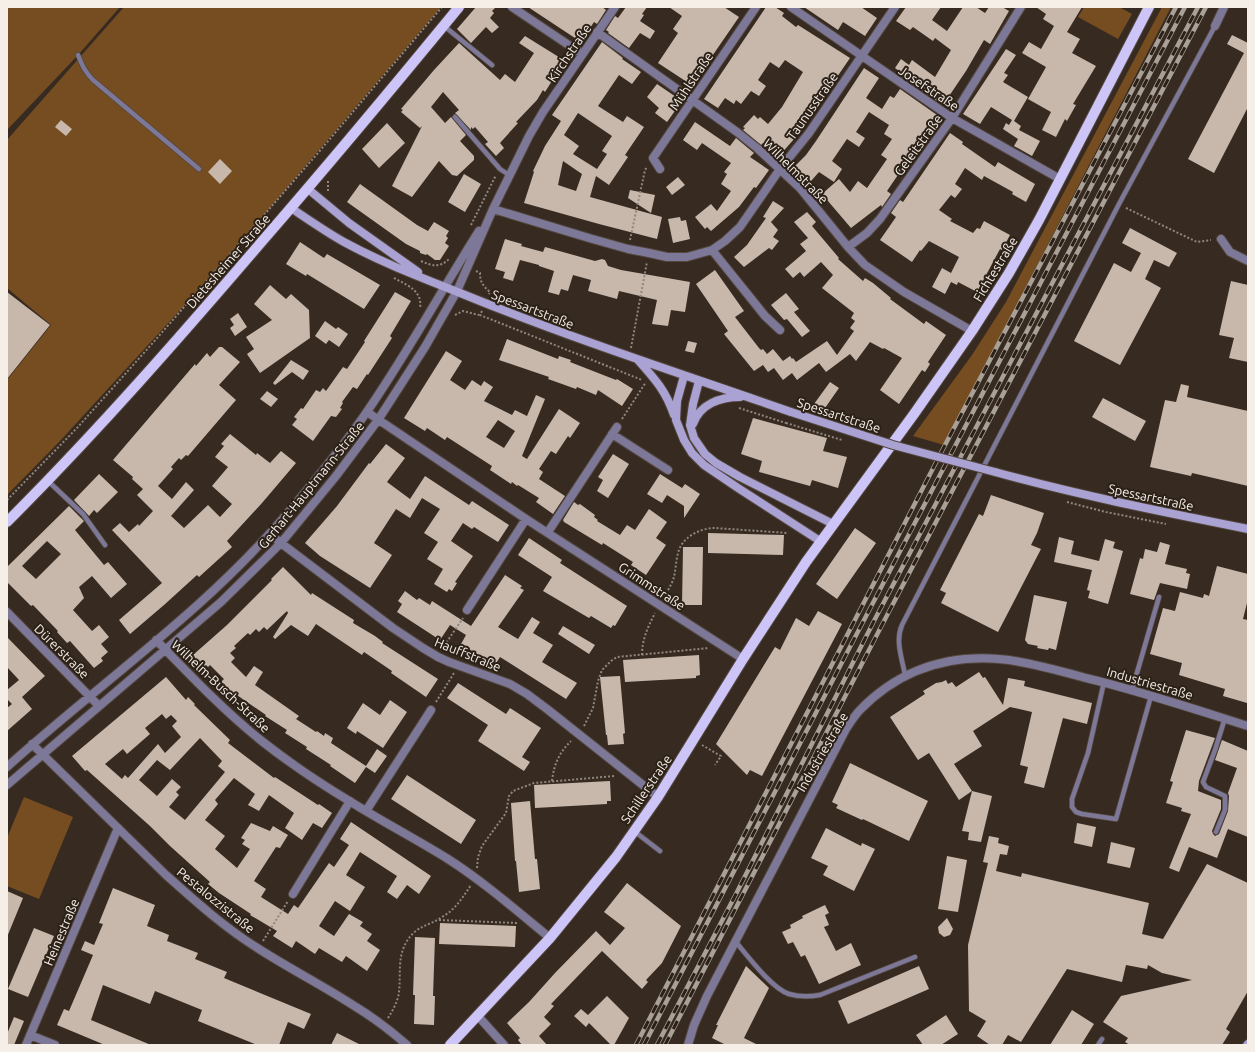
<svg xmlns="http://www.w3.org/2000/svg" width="1255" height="1052" viewBox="0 0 1255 1052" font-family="Ubuntu,sans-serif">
<rect width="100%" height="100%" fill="#372b21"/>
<path fill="#764d21" d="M7,7H120L78,55L7,130Z
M124,7H441L214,273L60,441L7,495V380L51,325L7,288V140Z
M1084,7H1119L1132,14L1118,39L1078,17Z
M1162,7H1171L944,445L913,436L972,355L1006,302Z
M24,797L73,817L39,899L7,886V838Z"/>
<path fill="#c7b8ab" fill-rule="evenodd" d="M476,7H496L492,11L494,13L490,18L499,27L492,33L486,27L471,43L457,29Z
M528,7H602L606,10L597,24L594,22L581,42Z
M626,7H647L642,14L644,15L640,21L655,31L650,39L640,33L629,48L608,33L609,32L606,30L615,16L618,18Z
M669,7H724L739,17L695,81L693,80L690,84L658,63L678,33L673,29L682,16Z
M766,7H775L784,13L782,16L796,27L798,25L850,58L809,118L795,138L779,156L763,143L761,145L743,130L745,128L743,127L754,115L758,119L760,117L768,124L782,107L803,72L785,60L779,68L770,62L758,80L766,86L759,96L751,91L741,104L736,100L734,104L725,98L718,108L704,99Z
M804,7H861L877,18L865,36L843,22L838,30Z
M906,7H941L932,20L947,31L963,7H976L985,13L989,7H1002L1009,11L990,44L984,40L966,71L943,105L906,80L907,77L895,68L901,59L909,65L912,60L935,77L951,50L935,38L933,41L913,27L910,30L896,21Z
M1036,7H1082L1067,32L1080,39L1072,53L1096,66L1073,104L1076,105L1067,121L1065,119L1056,137L1042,130L1051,112L1028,99L1046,67L1022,53L1029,42L1041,49L1054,26L1043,19L1046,14Z
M1232,35L1248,43V107L1214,173L1188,159L1244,53L1227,44Z
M525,36L562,59L560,63L562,65L545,92L543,90L537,100L516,122L518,123L500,143L504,148L496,156L485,144L488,142L475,127L473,129L471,127V130L455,113L459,110L443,92L431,107L445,123L451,117L466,135L460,141L474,156V160L457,176L452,175L439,161L412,197L392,186L422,126L420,128L401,112L403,110L401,109L434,70L459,43L500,80L505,74L515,82L534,53L519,43Z
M602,42L623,58L622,59L641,72L632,84L619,75L598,106L623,122L627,116L644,127L625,155L628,157L609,185L596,176L590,197L662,217L657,239L599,224L524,203L534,172L533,171L545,146L561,121L552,115ZM578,113L612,136L602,151L607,154L597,169L573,154L579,146L564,135ZM563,161L582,174L576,191L558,185Z
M1006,49L1016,55L1004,73L1008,75L1003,82L1028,97L1014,121L1021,126L1019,130L1040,141L1032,156L1014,146L1018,139L1003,129L1006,123L1009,125L1012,120L991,107L980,124L963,114Z
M864,68L879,78L866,98L882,109L890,96L894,98L900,89L937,115L935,118L936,119L887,191L891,194L882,207L881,205L851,228L822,194L839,179L850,192L858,181L867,188L887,159L881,155L892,139L884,134L889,125L869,112L856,132L865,138L859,147L847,139L832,161L842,169L834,182L819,172L811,181H807L793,168L806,155L816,141Z
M657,84L682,101L667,122L655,113L659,108L647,97Z
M61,120L72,129L66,136L55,127Z
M695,122L730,146L736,138L754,153L750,157L769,170L756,188L754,187L739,207L711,231L707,227L705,229L695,217L711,204L717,211L731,191L721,184L727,174L724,172L731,163L702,143L697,150L683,140Z
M387,123L405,143L379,168L362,149Z
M950,133L963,142L962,144L995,167L998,162L1035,184L1026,202L1012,194L1013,192L984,176L982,180L965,168L955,184L962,189L955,198L951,195L939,210L952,219L950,221L973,233L977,228L980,229L984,221L1010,235L1002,250L1000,249L977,292L958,282L957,285L951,282L945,294L932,287L942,268L951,273L959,257L929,241L921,251L920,250L912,262L880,240L896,217L891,213L900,200L903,202Z
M220,159L232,171L220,184L208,172Z
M464,174L481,184L465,212L448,202Z
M678,177L685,185L672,195L666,187Z
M360,184L417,225L428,231L434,222L449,231L446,236L448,238L445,243L449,246L440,260H435L427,254L426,255L420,253V251L406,244L347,202Z
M630,190L655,195L651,213L628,198Z
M773,201L784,208L771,222L770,221L778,230L773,237L779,241L772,250L769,248L744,267L734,257L747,245L766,218L763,217Z
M807,212L816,222L812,226L839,258L838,259L863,281L865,278L873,283L891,298L890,299L924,324L926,321L946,335L928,362L930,364L925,372L922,370L899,404L880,390L902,358L884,348L883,349L870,342L856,361L850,354L826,372L819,363L797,380L792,373L783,380L774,368L768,372L763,365L754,371L724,334L728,331L696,284L715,270L744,311L735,317L759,348L761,350L763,349L767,354L773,349L783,361L790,356L792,359L793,358L796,362L827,341L837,355L854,331L850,328L855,321L851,318L854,313L822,288L833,275L821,262L804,277L800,272L793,278L785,269L806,251L800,244L808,238L794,222Z
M680,217L681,221L686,220L690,239L673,243L668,219Z
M1130,228L1177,253L1169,267L1154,260L1145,279L1161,288L1120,365L1074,341L1114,263L1131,272L1141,253L1122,243Z
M505,239L522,244L521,246L543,252L545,247L595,261L602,259L605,260L608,266L621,270L690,282L685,312L671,310L668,326L652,324L657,300L619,291L617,299L588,291L591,280L573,275L568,291L561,289L559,295L548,292L554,271L539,266V265L520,260L513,281L503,278L505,272L495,269Z
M300,242L324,258L327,254L380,285L364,309L307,274L306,276L286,264Z
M1231,281L1248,285V362L1229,358L1234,338L1219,335Z
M270,285L286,299L291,294L309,310L310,338L260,373L247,354L254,349L246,337L272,320L254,304Z
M7,292L50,325L7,379Z
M395,292L411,301L390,336L392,338L368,375L367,374L357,389L353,387L342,402L343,403L340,408L342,409L336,417L331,416L313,441L292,425L297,419L294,417L301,408L303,409L316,390L320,392L323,388L326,391L343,367L347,369L365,342L364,341Z
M786,293L799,309L794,312L810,331L802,337L787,319L784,320L771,305Z
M238,313L247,327L235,336L230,328L234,325L230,319Z
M325,321L336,329L338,327L348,334L339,347L329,340L326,344L315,336Z
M507,339L558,359L559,356L571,360L570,362L616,380L617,379L633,389L622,406L598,390L596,395L577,387L576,389L548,379L549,377L499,360Z
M688,341L697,343L694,353L685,351Z
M219,347H222L240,362L219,385L236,400L188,456L186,455L181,460L179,458L171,467L173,469L158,486L172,499L186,482L194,490L171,516L184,528L208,505L220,517L232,504L212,486L228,467L215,457L224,446L221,444L230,434L256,455L257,453L270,463L281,451L296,463L262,503L227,541L232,547L199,577L197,575L164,605L130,634L119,620L162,583L112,530L120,523L129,532L138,524L139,526L153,511L137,495L143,489L132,479L133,477L113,460L195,364L196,366L207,353L210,357Z
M446,351L462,361L450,380L465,390L472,380L481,386L484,381L493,387L484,401L512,415L515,410L527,416L536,395L545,399L522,456L527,459L559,409L580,423L570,438L568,436L556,454L551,451L539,469L543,472L539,479L565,496L553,514L536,502L539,498L518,485L517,486L512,482L511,484L490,470L492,466L447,437L445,440L427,428L425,431L404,418ZM498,420L515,431L504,448L486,437Z
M291,360L309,371L303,380L292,372L275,385L273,383Z
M830,382L839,388L825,408L814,404Z
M1181,384L1189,386L1187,397L1248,411V486L1192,473L1191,476L1150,467L1165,400L1176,402Z
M267,391L278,399L271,407L260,399Z
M1103,398L1146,421L1135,441L1092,417Z
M753,418L827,438L823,451L847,457L838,488L812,480L810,486L759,472L762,461L741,454Z
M386,444L405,458L387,482L410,499L425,476L469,505L472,501L509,525L498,542L474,527L472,529L463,523L451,541L473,556L455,582L457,583L452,591L449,589L447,592L434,584L443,569L427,559L438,542L424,533L440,509L422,498L410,518L396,509L374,543L392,555L370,588L320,556L305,543L337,506L369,463L370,464Z
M613,454L629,464L608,498L597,491L603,480L598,477Z
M99,474L118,492L97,513L94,510L89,516L74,500Z
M660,474L682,488L685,484L700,494L684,518V506L667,495L662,503L647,494Z
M991,495L1044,513L1037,533L1031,545L1041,549L998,632L941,603L946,593L940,590L979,514L983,516Z
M574,502L578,505L580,504L595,515L594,517L598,520L597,521L620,535L627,525L635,530L649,509L667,522L656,538L666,545L646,575L631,565L633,562L603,543L602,545L564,522L563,520Z
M69,506L84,521L75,530L104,565L108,562L127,584L111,598L92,576L79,587L84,598L73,610L92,631L99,625L109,637L101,644L108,652L101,658L103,661L94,668L70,641L67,643L57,632L58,631L33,605L31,606L7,582V567ZM47,541L61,554L36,579L22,566Z
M855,528L876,543L837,599L816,584Z
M708,533L784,535L783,555L708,553Z
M1059,537L1074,541L1071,554L1099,561L1105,539L1115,542L1113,548L1123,551L1108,604L1088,598L1090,591L1087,590L1092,570L1054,562Z
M529,538L562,560L560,563L627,606L615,626L613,625L611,628L591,616L589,618L543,591L552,577L518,555Z
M1160,542L1170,545L1165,564L1187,569L1186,573L1190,574L1187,589L1160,583L1154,600L1130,594L1140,558L1143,559L1145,549L1157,552Z
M683,547H703L702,605H682Z
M1217,566L1248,574V599L1243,619L1248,620V698L1247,703L1223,696L1225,689L1179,675L1182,663L1150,654L1163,608L1175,611L1180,592L1203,598L1204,594L1209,596Z
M283,567L311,595L312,593L354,620L353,623L375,636L383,642L382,643L438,679L426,697L391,673L392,671L364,652L362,655L316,624L308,636L291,625L275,639L273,637L288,613L287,611L267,630L264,627L259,632L256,629L250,635L248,633L234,646L236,648L230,653L235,658L231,662L246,677L254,666L263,672L255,685L299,716L296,719L316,732L317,731L324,736L325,733L333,738L331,743L366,766L377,749L387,756L375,773L366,767L355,783L330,766L331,765L306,749L307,747L285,733L287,730L265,716L266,715L234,693L232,695L219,684L224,679L210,665L208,667L206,665L203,668L193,655L227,625L272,580L271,579Z
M505,575L522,586L520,588L524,590L498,627L518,639L532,617L540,622L533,633L553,645L542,662L577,683L566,699L500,657L495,665L461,644L466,635L450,625L440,640L397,612L402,604L398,601L405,591L417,600L419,598L430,605L432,601L471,626Z
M1034,595L1067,602L1056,650L1049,648L1048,650L1037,648L1038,646L1028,644L1025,640Z
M818,611L842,624L762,776L750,770L747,775L716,744L775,647L780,650L796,618L809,626Z
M563,626L595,645L589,654L558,634Z
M7,637L45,676L22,697L32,709L7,731V708L12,704L7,699V690L19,680L7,667Z
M699,655L700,675L696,676V678L625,682L623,660Z
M979,672L983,678L985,677L1003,705L1008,678L1025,681L1024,686L1092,703L1087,724L1063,718L1044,788L1024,783L1028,767L1020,765L1032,712L1010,707L973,731L982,746L954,764L972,791L959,800L929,753L918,760L890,717L925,694L923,691L936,683L942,682L946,680L948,684L952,682L956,687Z
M620,676L625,733L623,734L624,744L608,745L607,735H606L600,677Z
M166,677L186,700L188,697L195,704L194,705L230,740L228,743L274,778L275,777L318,805L319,804L332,813L322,828L313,823L302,840L285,828L294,813L269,795L259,811L248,805L255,794L234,778L215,800L218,804L205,820L225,836L215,849L237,868L250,849L242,844L245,840L241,838L251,823L270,831L273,826L288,835L280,848L276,847L254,881L266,889L261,897L288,914L294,905L298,908L329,863L334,867L349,845L340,839L351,822L431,876L419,894L407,885L397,899L387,892L397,876L360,852L346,875L365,887L350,911L335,901L319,926L334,936L349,914L363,922L360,926L372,934L367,941L380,950L367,971L346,956L342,962L319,948L315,954L296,941L292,948L273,936L277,931L250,915L251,914L219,893L208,884L210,882L170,846L150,826L87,770L85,771L72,756ZM162,714L166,719L171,715L177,721L172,726L181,737L165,753L158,744L128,778L125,775L122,779L105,764L123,749L127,754L150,734L145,728ZM200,738L222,761L218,766L225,772L185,820L169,807L179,795L176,792L181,787L172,779L157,796L139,780L157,760L170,770Z
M458,683L506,714L510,708L541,728L522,757L530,762L524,771L478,741L488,725L447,698Z
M390,700L407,712L383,748L357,731L356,734L347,728L363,703L380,715Z
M1186,730L1215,738L1199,781L1198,791L1221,800V809L1212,831L1213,834L1215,836L1219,834L1228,811L1229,796L1228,793L1237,768L1215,760L1222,740L1248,751V837L1228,829L1217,858L1189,847L1179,872L1169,868L1191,814L1181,811L1182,808L1166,803L1173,782L1170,781Z
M850,763L928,801L909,841L863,819L862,820L836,808L838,805L832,802Z
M407,775L476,820L461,844L391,799Z
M610,781L611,801H607V804L535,808L534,785Z
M972,791L992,796L981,842L968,840L969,832L962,831Z
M530,801L535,859H537L540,889L519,892L516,861H515L511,803Z
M1077,823L1096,827L1092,847L1074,843Z
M826,828L861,846L862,843L875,849L854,891L823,875L828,866L811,858Z
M989,836L999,838L998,843L1009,846L1007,855L1000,854L996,871L1021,877L1022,873L1149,903L1142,934L1163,939L1207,864L1248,883V991L1226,1029L1230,1032L1222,1045H1130L1125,1042L1128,1038L1103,1022L1121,996L1192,980L1162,973L1148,965L1147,969L1126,965L1122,982L1067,969L1021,1042L1008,1035L1002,1045H990L977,1036L986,1021L969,1011L968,945L988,863L983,862Z
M1111,842L1135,848L1130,868L1107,863Z
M947,856L967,860L958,912L938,909Z
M627,883L681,926L662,963L646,980L648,982L642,989L602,951L551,1004L554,1006L544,1017L551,1024L539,1036L547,1045H522L518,1040L520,1038L507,1023L529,1002L555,973L596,931L610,945L625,928L604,912Z
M113,888L155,905L147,926L169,935L167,941L198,953L195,959L227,972L224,978L311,1014L304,1029L288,1022L279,1045H257L198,1021L202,1010L155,991L150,1004L103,985L91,1020L151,1045H105L57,1025L64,1009L69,1011L93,955L81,950L85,941L94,945L103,924L99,923Z
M7,891L23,898L7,937Z
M825,905L829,913L825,915L829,925L824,927L836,951L851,943L861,965L819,984L805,955L801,957L793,942L788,944L782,932L791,928L790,925L803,918L802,916Z
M947,918L953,929L950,935L944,937L939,933L938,927Z
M440,923L516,926L515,947L439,944Z
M34,928L54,936L28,997L8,989Z
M415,937L435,938L433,996H435L434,1025L414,1024L415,995H413Z
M746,966L769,988L744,1038L758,1045H726L712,1038L718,1025H716Z
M919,966L929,989L848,1024L838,1001Z
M607,996L629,1018L614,1045H611L589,1023L586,1027L574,1016L581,1009L588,1015Z
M1072,1010L1094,1024L1081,1045H1050Z
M946,1015L958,1034L941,1045H923L916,1035Z
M14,1017L24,1021L14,1045H7V1034Z
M337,1033L361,1045H331Z"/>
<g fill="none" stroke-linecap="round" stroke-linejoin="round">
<g stroke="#52463d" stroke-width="6">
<path id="lane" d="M444,26L492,65
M78,55C82,65 85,72 93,80L199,169
M455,117L500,169L509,175
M48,481L83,514L105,545
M905,675C902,658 895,641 902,625L1119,204L1215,26
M1104,682L1088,753L1072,799V807L1076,812L1082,814L1116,819L1151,696
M1132,690L1159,597
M634,831L660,851
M1216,832L1225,810V796L1206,787L1203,782L1215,750L1225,718
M735,941C747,955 772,989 789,994C799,997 809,997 820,995L915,957
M1098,1045L1102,1039"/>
</g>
<g stroke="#52463d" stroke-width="10">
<path id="street" d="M512,7L582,54
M791,7L952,118L1060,179
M1215,26L1224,7
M597,32L737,132L757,148L800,188L848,247L865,265L904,292L972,331
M660,169L653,158L756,7
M493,209L589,238L628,249L649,253L667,257H687L712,250L725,241L740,227L780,169L809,133L895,7
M1221,239L1230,252L1248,261
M848,247L867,233L880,219L952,118L1021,7
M712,250L765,316L780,330
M367,412L526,519L743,659
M612,434L668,470
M548,532L617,427
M269,534L393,628L423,648L438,657L449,662L510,684L527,694L547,709L658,797
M467,610L526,519
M7,612L99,706
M156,640C190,675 225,712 263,742C291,764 321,784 351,802C383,822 416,839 448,859C484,882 517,911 550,938
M32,744L166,875C195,901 225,928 259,949C290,969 324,986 356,1007C374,1018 391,1031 407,1045
M7,767C100,683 205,611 286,515C314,482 342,448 366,413C407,354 441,291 479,231
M7,785L221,602L281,543L336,476L378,420L425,347L457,291L493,209L529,136L543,112L615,7
M366,811L431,710
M293,894L350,801
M478,1016L504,1045
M30,1035L55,1045
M26,1045L118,828
M688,1045L694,1025L707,996L846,729C850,723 855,715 860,710C901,668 951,653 1009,660C1035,664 1060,671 1086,678C1140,691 1194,709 1248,726"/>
</g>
<g stroke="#52463d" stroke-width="10">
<path id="secondary" d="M308,189L349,223L418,272
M291,208C309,220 326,232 344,242C386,265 431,281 475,299C579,341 685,375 791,412
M638,360C655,379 666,391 674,415
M684,376L677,401L676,420L684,440L692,453L704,465L738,488L820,541
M699,381L693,404L690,425L694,438L705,454L716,463L740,477L833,524
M693,424C700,404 720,397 740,397
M995,472C1078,495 1163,512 1248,529
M1247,1045L1248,1044"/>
</g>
<g stroke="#52463d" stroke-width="12">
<path id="primary" d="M7,522C97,432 181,336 264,239C330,163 395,85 459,7
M450,1045L550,938L616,857L658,797L743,659L806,562L914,414L972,331L1009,273L1039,220L1149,7"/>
</g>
<path stroke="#90867d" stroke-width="2" stroke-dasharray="2 2" stroke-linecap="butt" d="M328,181V193
M1126,208L1197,242L1211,240
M471,225L496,175
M630,240L645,170L647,167
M421,261C432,266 440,268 449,259
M476,271L480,273C480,282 483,286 490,292L489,294
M394,278C407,285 423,291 420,308
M482,311L480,315L642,380
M455,315L463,311L479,315
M631,348L647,262
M739,408L786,423
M622,419L646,382
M7,500L77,428L151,345L318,153L442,7
M1067,502L1106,512L1166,524
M664,597C668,590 672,584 674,577C676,568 676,558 679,550C684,536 701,528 715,528L788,533
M442,649L463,618
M642,655C642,639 648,627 655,613
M436,702L454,673
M584,726L593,708L598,681L602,670L611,661L617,657L709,648
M702,745L721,756L715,765
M552,781C554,764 559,753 571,741
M477,868L478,857L482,846L506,813L509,796L513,791L534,783L615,776
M439,920L517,923
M263,941L288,901
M388,1018C393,1010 398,1001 399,992C401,974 397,957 407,941C417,925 429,926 442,917C455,910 463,897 471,885"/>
<use href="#lane" stroke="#7d7897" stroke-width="4.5"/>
<use href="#street" stroke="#7d7897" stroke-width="8"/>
<use href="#secondary" stroke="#aaa2d3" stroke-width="8"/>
<use href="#primary" stroke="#cdc5f8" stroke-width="10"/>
<g stroke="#a9a098" stroke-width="4.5">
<path id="rail" d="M636,1045L944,447L1176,7
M644,1045L852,643L1185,7
M657,1045L736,894L875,619L1198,7
M665,1045L883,623L1206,7"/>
</g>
<use href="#rail" stroke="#2c2117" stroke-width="3" stroke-dasharray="9" stroke-linecap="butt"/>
<g stroke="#52463d" stroke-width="10" stroke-linecap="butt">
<path id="secondary-bridge" d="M791,412L893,445L995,472"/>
</g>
<path stroke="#90867d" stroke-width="2" stroke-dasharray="2 2" stroke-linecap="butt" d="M786,423L842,440"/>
<use href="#secondary-bridge" stroke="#aaa2d3" stroke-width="8"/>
</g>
<g text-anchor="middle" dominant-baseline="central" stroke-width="4" stroke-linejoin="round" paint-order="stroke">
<g font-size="13" fill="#f6efe8" stroke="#2c2117">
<text transform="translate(569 53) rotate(-56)">Kirchstraße</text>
<text transform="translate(691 81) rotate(-56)">Mühlstraße</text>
<text transform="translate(929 88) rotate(34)">Josefstraße</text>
<text transform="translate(812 106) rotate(-55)">Taunusstraße</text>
<text transform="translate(918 145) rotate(-54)">Geleitstraße</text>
<text transform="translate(796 171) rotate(45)">Wilhelmstraße</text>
<text transform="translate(228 261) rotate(-49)">Dietesheimer Straße</text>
<text transform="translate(995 269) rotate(-59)">Fichtestraße</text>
<text transform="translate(533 309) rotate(21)">Spessartstraße</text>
<text transform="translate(839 415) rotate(18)">Spessartstraße</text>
<text transform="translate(311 485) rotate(-51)">Gerhart-Hauptmann-Straße</text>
<text transform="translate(1151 497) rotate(12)">Spessartstraße</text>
<text transform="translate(652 586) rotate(33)">Grimmstraße</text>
<text transform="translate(62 651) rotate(45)">Dürerstraße</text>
<text transform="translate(468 654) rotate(22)">Hauffstraße</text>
<text transform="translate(1150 683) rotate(16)">Industriestraße</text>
<text transform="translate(221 686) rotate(43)">Wilhelm-Busch-Straße</text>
<text transform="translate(822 752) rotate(-60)">Industriestraße</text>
<text transform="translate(646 789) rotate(-56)">Schillerstraße</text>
<text transform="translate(216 900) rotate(39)">Pestalozzistraße</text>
<text transform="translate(61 932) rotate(-67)">Heinestraße</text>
</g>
</g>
<rect width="1255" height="1052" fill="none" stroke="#f6efe8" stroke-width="16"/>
</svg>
